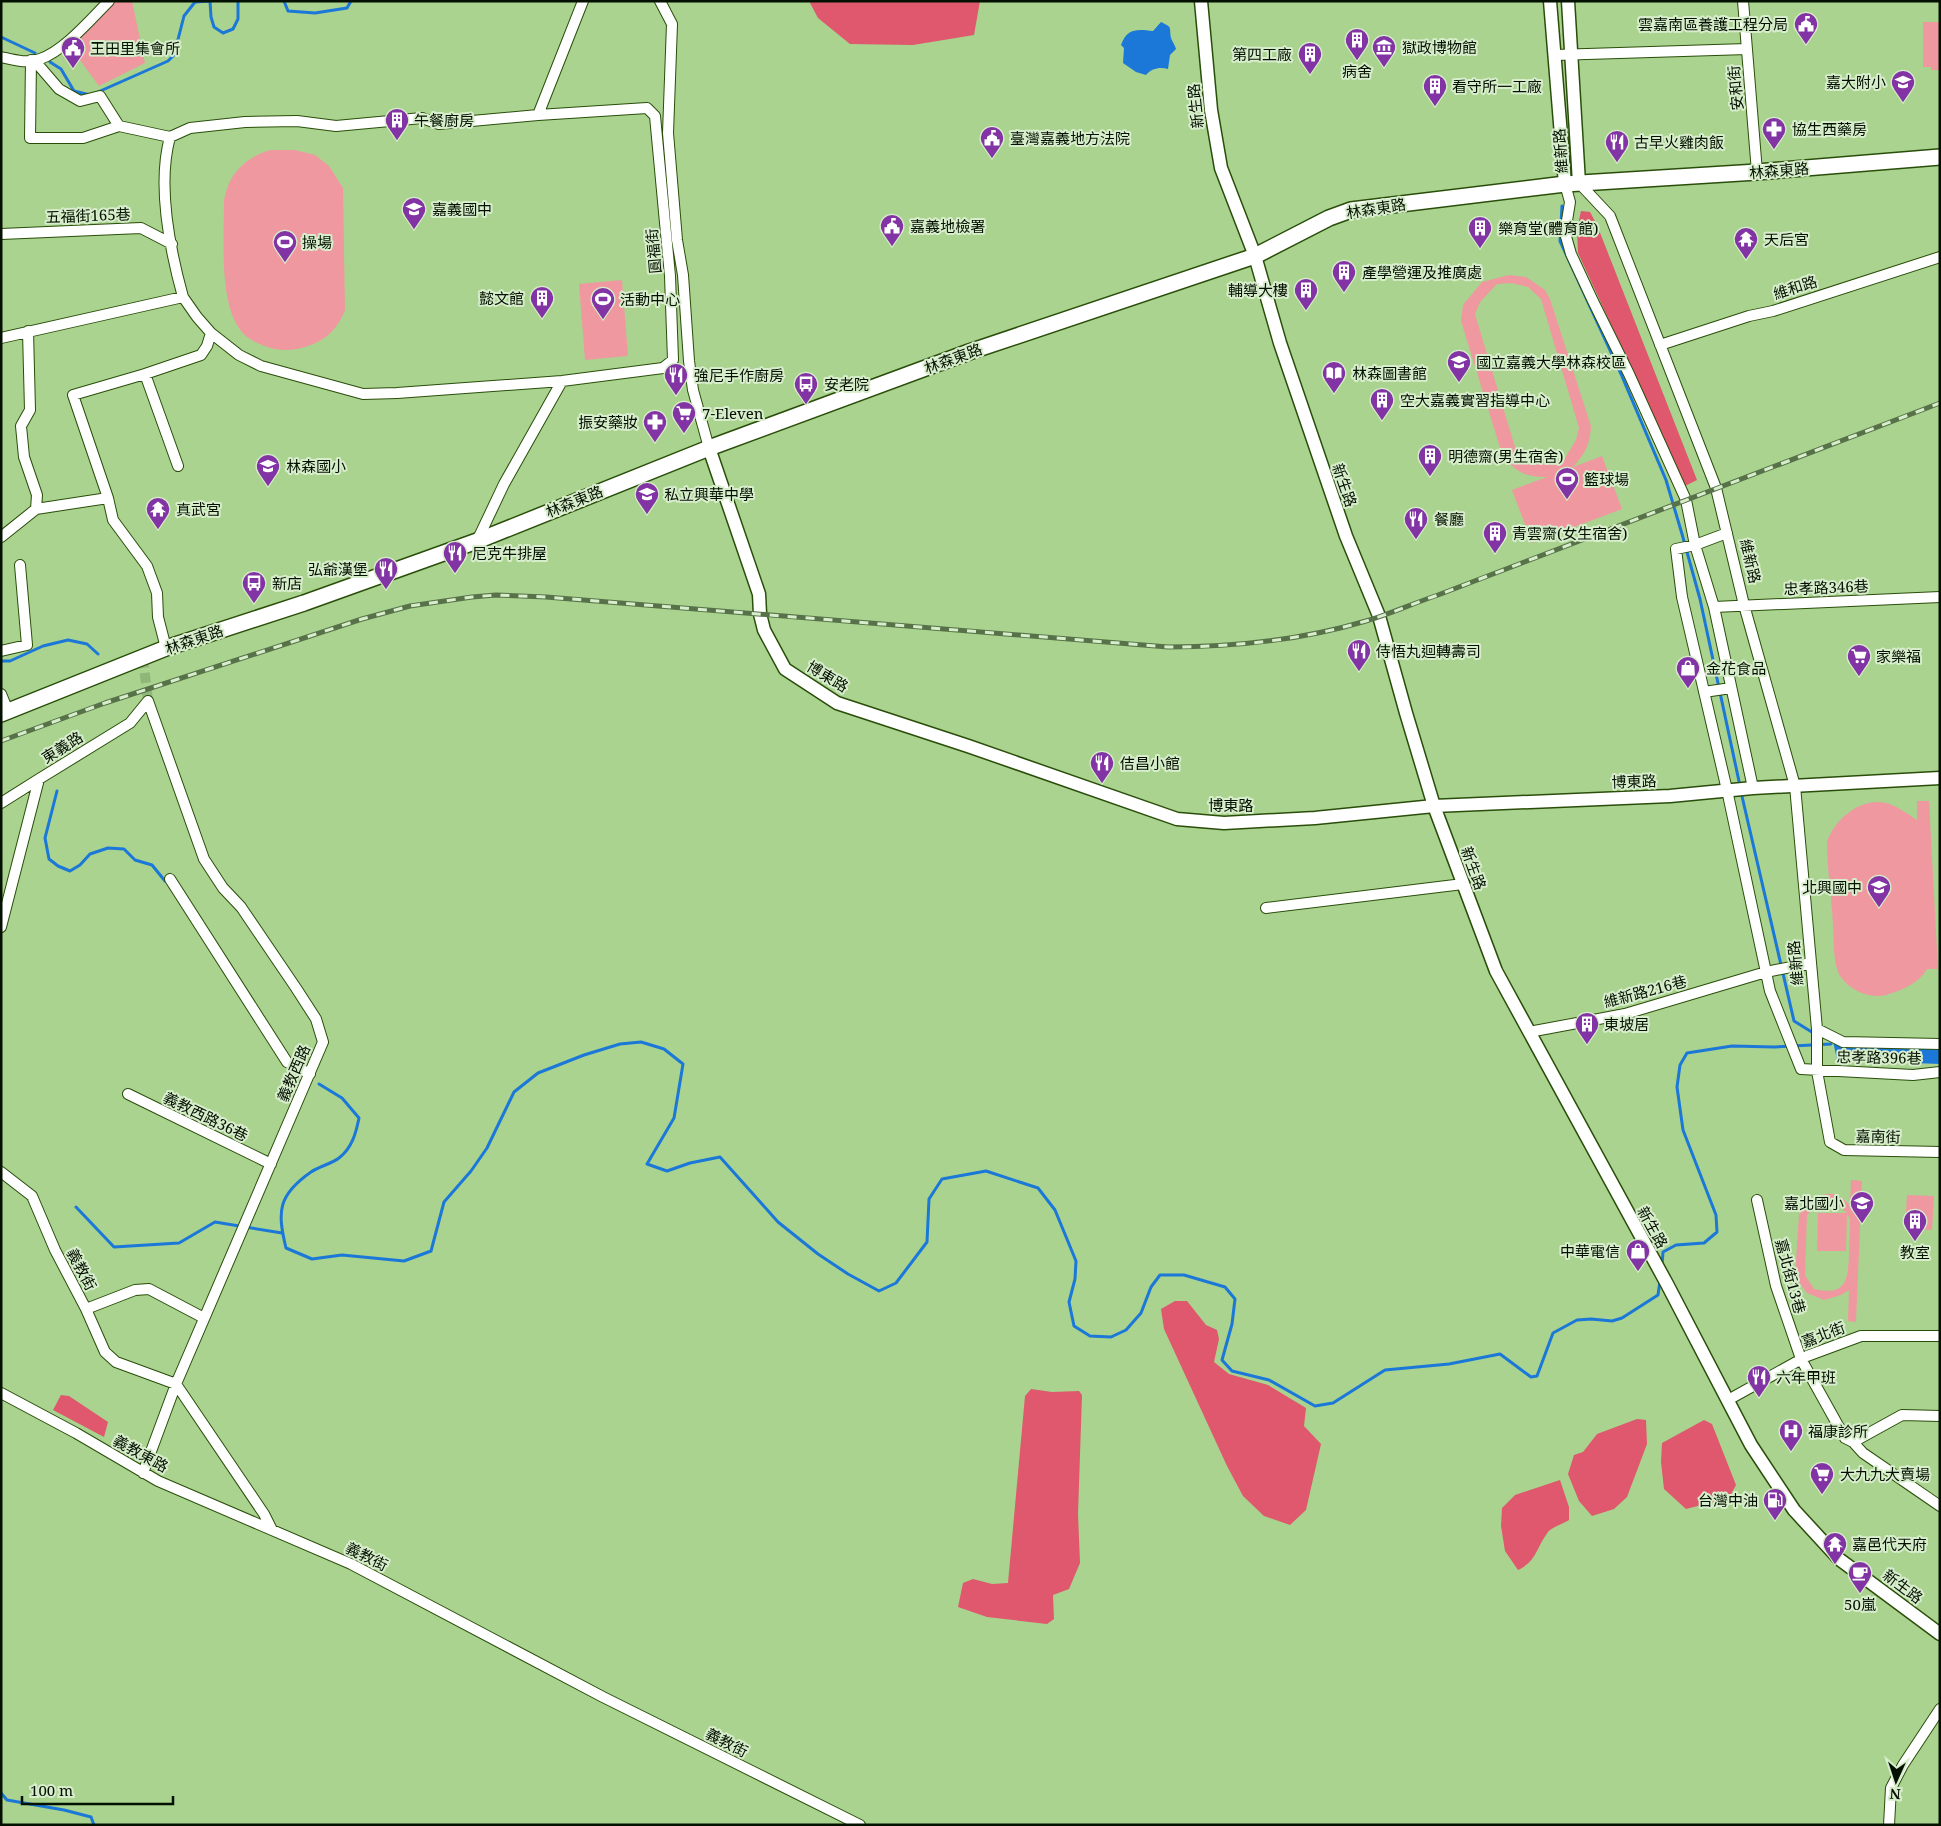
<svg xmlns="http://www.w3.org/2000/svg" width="1941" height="1826" viewBox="0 0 1941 1826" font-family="'Noto Serif','Noto Sans TC',serif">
<rect width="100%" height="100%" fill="#a9d38f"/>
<path fill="#f098a0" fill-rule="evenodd" d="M109,1H132L145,63L99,86L74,52L68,42Z
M1923,22H1940V70H1931V67H1923Z
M270,150H295L315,155L329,166L343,188L345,310C336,333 321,344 297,349C283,351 273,350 260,344C252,341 244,336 239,328C219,299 224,236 224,200C229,173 245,158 270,150Z
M1509,275L1526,277L1545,290L1550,299L1591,426C1590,445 1585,454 1573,467L1602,456L1622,509L1532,543L1512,490L1547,477C1526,478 1514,471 1502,454L1461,321L1463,305L1482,282ZM1511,283L1528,287L1541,299L1579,428L1576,440L1562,463L1554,464L1534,462L1515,447L1475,314L1480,302L1497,284Z
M622,280L628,356L585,360L579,284Z
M1917,801H1929L1938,969H1927C1918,984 1902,990 1886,995C1868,999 1846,989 1838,972C1833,958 1834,941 1833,926C1832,898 1827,871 1827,842C1834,820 1860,797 1886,803C1897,806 1908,814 1917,820Z
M1851,1180L1862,1181L1856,1322L1848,1321L1849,1290L1841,1295L1824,1300L1807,1293L1795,1277L1799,1215L1809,1199C1829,1193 1834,1189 1850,1205ZM1827,1203L1841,1208L1847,1213H1818L1817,1251H1846L1847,1214L1850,1219C1850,1231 1849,1243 1849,1255C1848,1282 1845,1296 1814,1289L1805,1275L1807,1215L1819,1204Z
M1907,1195L1934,1196L1932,1230L1905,1228Z"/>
<path fill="#df586d" d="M809,1H980L974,35L913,45L850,44L818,18Z
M1581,211L1590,212L1597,225L1697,480L1681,488L1642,392L1578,253L1577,229Z
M1175,1301H1187L1206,1325L1217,1330L1219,1339L1214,1362L1229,1374L1268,1385L1306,1408L1304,1426L1321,1444L1306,1510L1290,1525L1264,1516L1243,1496L1227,1466L1164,1329L1161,1309Z
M1031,1389L1052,1392L1079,1391L1082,1395L1078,1514L1080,1563L1069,1589L1053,1595L1054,1619L1047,1624L987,1617L958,1607L963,1583L973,1579L992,1584L1008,1583L1025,1396Z
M61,1395L69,1396L108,1422L104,1437L53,1410Z
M1637,1419L1646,1420L1647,1444L1627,1497L1614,1509L1592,1516L1579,1501L1568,1474L1574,1455L1583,1452L1597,1434Z
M1704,1420L1712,1424L1736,1485L1729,1498L1686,1509L1664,1489L1661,1462L1662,1443Z
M1560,1480L1569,1507V1520C1563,1524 1552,1527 1548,1532C1536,1548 1537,1561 1518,1570L1505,1551L1501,1526L1502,1508L1515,1495Z"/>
<path fill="#1b78d8" d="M1161,22C1173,28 1169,26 1171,38C1172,41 1175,45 1176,49L1170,55L1168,69C1160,67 1152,68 1146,75L1136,72L1123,63L1124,48L1121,45C1127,28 1137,29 1153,31Z
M1833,1041L1940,1048V1064L1837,1060Z"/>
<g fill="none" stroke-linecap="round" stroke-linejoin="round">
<path stroke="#1b78d8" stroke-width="3" d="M284,1L288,11L315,13L347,8L351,1
M1,37L35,53
M50,62L61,69L74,91L90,95
M98,92L168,61L174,55L184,16L195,2L210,1L211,17L214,27L223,33L233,29L238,19V1
M1562,206L1560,241L1621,374L1666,480L1682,534L1700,599L1740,786
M1,661H10L43,646L68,640L87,644L98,654
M57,791L45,838L49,859L58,866L70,871L80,865L90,854L108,848L124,849L135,860L152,865L165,881
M1741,792L1794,1021L1815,1034
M319,1084L342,1098L359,1118C356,1133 352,1148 339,1158C331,1164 320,1166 311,1172C278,1195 277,1211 286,1248L312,1259L342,1255L404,1261L431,1251L444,1202L471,1171L487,1148L514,1092L538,1073L584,1055L620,1044L641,1042L664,1049L683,1064L674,1118L647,1164L667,1171L690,1163L720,1157L778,1222L818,1254L848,1274L879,1291L896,1283L927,1242L929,1199L942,1179L986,1171L1038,1188L1055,1210L1076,1261L1075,1279L1069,1302L1074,1326L1090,1336L1111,1337L1126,1330L1141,1313L1151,1287L1160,1275H1184L1225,1287L1235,1299L1232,1324L1222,1360L1232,1371L1269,1380L1315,1406L1333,1403L1385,1370L1449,1364L1500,1354L1531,1377L1537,1376L1553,1333L1577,1320L1591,1319L1612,1321L1622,1318L1658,1295L1660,1281
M76,1207L114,1247L179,1243L215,1222L282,1233
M1662,1265L1663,1252L1676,1245L1704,1243L1717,1232L1716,1215L1683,1130L1677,1087L1680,1065L1687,1053L1732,1046L1774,1047L1831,1044
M1,1793L7,1800L64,1810L91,1817L94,1825"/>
<path stroke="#90b67a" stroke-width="10" stroke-dasharray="10 5" stroke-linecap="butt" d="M143,658L148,701"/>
<g stroke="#2a4e0a" stroke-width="12">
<path id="minor" d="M660,1L672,24L668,133L677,240L683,275L689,361L693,390L709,448
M1743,1L1757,172
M1555,55L1747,49
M1,57C14,60 27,64 40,59C65,50 90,20 109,1
M31,60L30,138H83L119,126
M34,60L59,89L80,101L100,96L119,126L170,137
M1579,183L1610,216L1716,488L1744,605L1795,786L1817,1029V1071L1830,1142L1844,1150L1940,1152
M1565,184L1570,202L1565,233L1571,254L1592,299L1629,374L1686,500L1695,545L1714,607L1753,788
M1,234L141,228L172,244
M183,297L197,317L211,333L239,355L261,366L363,394L397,393L562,381L663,368L673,360L670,276L655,116L647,108L538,115L583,1
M28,331L30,410L21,426L24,457L37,495L36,509
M1,338L183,297C170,250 157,184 170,137L190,128L245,122L297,121L336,126L422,118L439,124L538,115
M1660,345L1749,316L1773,311L1940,257
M145,374L178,466
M1727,533L1695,545L1676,549L1682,597L1727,790L1770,991L1801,1069L1913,1075L1940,1072
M1,537L36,509L108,498
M477,541L504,484L562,381
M1714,607L1940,597
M166,648L158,617L157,593L147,566L113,520L108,498L73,395L145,374L201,355L207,346L211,333
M1,651L27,645L20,565
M1704,692L1731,688
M1,694L8,711
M1,803L39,779
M170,879L287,1062L310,1074
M1266,908L1463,884
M1,927L39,779L130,723L148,701
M1817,1029L1843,1042L1940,1044
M1529,1032L1625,1014L1766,972L1811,963
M128,1094L271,1164
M1,1172L32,1196L55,1250L86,1309L105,1352L116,1362L176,1384L264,1514L272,1530
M1757,1200L1776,1286L1801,1359L1845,1438L1853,1442L1863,1453L1940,1506
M86,1309L135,1290L149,1289L204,1318
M1,1393L76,1433L158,1481L351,1564L603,1697L860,1825
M1728,1400L1807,1356L1861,1336H1940
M1853,1442L1902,1415L1940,1416
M143,1473L176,1384L323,1042L316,1019L296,988L241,907L223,888L204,859L148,701
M1889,1825L1891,1788L1903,1765L1940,1709"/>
</g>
<g stroke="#2a4e0a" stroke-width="15">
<path id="tertiary" d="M1201,1L1211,110L1221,168L1255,256L1280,343L1346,536L1379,616L1406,713L1434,806L1496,971L1667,1284L1751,1445L1794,1510L1839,1559L1940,1634
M1550,1L1565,184
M1568,1L1579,183
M709,448L759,594L760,614L764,630L785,669L837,703L968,746L1177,819L1224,823L1315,818L1434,806L1670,796L1753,788L1940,778"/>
</g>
<g stroke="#2a4e0a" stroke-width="18">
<path id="secondary" d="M1,714L166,648L304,603L477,541L709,448L969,352L1255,256L1329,218L1351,210L1565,184L1757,172L1940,157"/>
</g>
<use href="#minor" stroke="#fff" stroke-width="10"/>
<use href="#tertiary" stroke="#fff" stroke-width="12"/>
<use href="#secondary" stroke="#fff" stroke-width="15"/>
<g stroke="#577248" stroke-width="5">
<path id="rail" d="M1,741L105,703L362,619L410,606L472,597L496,595L546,597L1168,647C1235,647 1302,640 1366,621C1390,614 1414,603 1438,595L1940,403"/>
</g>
<use href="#rail" stroke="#d7edcb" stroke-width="3" stroke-dasharray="9" stroke-linecap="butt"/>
</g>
<defs>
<g id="civic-pin" transform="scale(1.25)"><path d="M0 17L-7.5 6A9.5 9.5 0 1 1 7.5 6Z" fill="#8334a4" stroke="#d7edcb"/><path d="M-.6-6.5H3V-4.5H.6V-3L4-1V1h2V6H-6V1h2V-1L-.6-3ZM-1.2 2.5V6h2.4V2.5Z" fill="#fff"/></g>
<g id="building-pin" transform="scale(1.25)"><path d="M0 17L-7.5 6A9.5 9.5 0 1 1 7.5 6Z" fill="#8334a4" stroke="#d7edcb"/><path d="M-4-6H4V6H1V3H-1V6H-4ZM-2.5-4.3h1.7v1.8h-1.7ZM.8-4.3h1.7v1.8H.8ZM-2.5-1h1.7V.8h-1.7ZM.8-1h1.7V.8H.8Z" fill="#fff"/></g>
<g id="museum-pin" transform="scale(1.25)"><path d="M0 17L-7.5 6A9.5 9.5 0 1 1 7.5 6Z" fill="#8334a4" stroke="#d7edcb"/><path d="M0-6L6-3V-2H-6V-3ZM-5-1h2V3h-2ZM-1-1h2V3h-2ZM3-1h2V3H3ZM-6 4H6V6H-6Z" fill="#fff"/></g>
<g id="school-pin" transform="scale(1.25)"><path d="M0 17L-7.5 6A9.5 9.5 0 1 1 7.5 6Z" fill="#8334a4" stroke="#d7edcb"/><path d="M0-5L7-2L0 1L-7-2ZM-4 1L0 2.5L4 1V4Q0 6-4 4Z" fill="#fff"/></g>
<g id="pharmacy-pin" transform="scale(1.25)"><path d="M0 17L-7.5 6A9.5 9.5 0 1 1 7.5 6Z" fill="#8334a4" stroke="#d7edcb"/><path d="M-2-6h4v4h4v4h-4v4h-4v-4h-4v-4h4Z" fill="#fff"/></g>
<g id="restaurant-pin" transform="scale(1.25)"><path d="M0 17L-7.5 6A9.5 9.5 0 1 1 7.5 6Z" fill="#8334a4" stroke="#d7edcb"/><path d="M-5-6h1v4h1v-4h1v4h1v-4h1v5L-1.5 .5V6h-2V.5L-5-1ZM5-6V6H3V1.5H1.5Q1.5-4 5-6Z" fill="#fff"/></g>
<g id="temple-pin" transform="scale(1.25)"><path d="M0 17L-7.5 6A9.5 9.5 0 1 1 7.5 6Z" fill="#8334a4" stroke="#d7edcb"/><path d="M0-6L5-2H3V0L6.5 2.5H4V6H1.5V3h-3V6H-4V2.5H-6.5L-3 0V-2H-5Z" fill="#fff"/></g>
<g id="stadium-pin" transform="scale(1.25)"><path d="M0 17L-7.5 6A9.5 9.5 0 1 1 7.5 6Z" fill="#8334a4" stroke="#d7edcb"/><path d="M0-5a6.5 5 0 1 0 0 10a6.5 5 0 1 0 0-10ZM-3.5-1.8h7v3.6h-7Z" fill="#fff"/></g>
<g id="university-pin" transform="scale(1.25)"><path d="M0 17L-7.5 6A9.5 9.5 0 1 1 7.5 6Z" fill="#8334a4" stroke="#d7edcb"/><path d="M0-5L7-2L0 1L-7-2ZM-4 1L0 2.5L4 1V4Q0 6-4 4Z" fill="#fff"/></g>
<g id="library-pin" transform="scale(1.25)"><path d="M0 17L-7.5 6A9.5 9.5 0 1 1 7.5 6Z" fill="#8334a4" stroke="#d7edcb"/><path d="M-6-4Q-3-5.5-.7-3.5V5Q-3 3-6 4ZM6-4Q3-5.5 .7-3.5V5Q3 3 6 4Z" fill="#fff"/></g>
<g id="bus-pin" transform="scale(1.25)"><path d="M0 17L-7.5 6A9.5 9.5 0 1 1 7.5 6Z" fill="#8334a4" stroke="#d7edcb"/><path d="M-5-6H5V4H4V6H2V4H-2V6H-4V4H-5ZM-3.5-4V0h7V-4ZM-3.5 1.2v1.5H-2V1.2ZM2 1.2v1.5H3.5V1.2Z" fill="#fff"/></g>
<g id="supermarket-pin" transform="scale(1.25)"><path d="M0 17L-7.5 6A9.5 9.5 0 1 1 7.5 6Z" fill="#8334a4" stroke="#d7edcb"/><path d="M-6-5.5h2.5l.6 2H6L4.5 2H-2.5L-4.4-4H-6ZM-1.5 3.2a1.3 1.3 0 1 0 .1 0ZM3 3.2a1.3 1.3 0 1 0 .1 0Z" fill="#fff"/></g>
<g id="shop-pin" transform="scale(1.25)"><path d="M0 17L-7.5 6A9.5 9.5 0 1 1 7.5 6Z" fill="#8334a4" stroke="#d7edcb"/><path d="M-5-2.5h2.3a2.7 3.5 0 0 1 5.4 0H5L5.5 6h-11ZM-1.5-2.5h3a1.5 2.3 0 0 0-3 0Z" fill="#fff"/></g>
<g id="hospital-pin" transform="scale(1.25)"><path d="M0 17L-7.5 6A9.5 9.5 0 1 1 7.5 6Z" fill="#8334a4" stroke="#d7edcb"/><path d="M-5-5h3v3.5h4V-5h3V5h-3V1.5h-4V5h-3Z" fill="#fff"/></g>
<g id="fuel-pin" transform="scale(1.25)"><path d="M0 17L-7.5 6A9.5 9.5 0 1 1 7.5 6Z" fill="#8334a4" stroke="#d7edcb"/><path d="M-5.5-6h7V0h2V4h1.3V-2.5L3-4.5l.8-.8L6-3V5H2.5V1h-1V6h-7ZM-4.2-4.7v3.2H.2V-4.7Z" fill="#fff"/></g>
<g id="cafe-pin" transform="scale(1.25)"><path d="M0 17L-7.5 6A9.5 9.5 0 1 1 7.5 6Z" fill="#8334a4" stroke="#d7edcb"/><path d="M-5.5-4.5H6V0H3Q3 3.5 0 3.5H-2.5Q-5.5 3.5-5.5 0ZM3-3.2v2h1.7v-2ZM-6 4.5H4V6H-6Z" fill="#fff"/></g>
</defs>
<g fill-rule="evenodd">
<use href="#civic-pin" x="1806" y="24"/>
<use href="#building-pin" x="1357" y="40"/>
<use href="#museum-pin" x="1384" y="47"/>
<use href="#civic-pin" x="73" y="48"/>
<use href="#building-pin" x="1310" y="54"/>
<use href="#school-pin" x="1903" y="82"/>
<use href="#building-pin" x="1435" y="86"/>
<use href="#building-pin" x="397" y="120"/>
<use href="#pharmacy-pin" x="1774" y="129"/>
<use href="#civic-pin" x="992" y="138"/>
<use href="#restaurant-pin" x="1617" y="142"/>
<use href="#school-pin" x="414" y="209"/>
<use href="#civic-pin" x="892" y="226"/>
<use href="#building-pin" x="1480" y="228"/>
<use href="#temple-pin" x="1746" y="239"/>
<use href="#stadium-pin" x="285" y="242"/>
<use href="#building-pin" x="1344" y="272"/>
<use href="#building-pin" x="1306" y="290"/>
<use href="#building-pin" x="542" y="298"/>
<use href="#stadium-pin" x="603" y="299"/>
<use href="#university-pin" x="1459" y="362"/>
<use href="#library-pin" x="1334" y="373"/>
<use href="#restaurant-pin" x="676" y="375"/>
<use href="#bus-pin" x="806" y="384"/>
<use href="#building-pin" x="1382" y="400"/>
<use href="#supermarket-pin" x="684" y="413"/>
<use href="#pharmacy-pin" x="655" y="422"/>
<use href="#building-pin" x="1430" y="456"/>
<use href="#school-pin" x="268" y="466"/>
<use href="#stadium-pin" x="1567" y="479"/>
<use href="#school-pin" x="647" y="494"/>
<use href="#temple-pin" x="158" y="509"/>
<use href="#restaurant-pin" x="1416" y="519"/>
<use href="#building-pin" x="1495" y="533"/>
<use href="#restaurant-pin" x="455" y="553"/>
<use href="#restaurant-pin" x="386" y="569"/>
<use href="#bus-pin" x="254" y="583"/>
<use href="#restaurant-pin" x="1359" y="651"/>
<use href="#supermarket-pin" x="1859" y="656"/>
<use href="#shop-pin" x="1688" y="668"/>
<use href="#restaurant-pin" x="1102" y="763"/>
<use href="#school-pin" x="1879" y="887"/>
<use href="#building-pin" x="1587" y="1024"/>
<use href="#school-pin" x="1862" y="1203"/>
<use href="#building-pin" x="1915" y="1221"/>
<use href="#shop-pin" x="1638" y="1251"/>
<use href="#restaurant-pin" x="1759" y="1377"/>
<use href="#hospital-pin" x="1791" y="1431"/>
<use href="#supermarket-pin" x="1822" y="1474"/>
<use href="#fuel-pin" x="1775" y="1500"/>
<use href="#temple-pin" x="1835" y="1544"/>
<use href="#cafe-pin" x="1860" y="1573"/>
</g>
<g text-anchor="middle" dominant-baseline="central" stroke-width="4" stroke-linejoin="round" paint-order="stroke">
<g font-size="15" fill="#041100" stroke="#d7edcb" text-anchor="start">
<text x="1788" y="24" text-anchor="end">雲嘉南區養護工程分局</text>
<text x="1402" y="47">獄政博物館</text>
<text x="90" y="48">王田里集會所</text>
<text x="1292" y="54" text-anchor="end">第四工廠</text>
<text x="1357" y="71" text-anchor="middle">病舍</text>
<text x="1886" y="82" text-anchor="end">嘉大附小</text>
<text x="1452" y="86">看守所一工廠</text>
<text x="414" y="120">午餐廚房</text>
<text x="1792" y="129">協生西藥房</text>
<text x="1010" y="138">臺灣嘉義地方法院</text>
<text x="1634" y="142">古早火雞肉飯</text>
<text x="432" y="209">嘉義國中</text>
<text x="910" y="226">嘉義地檢署</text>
<text x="1498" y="228">樂育堂(體育館)</text>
<text x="1764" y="239">天后宮</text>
<text x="302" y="242">操場</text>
<text x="1362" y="272">產學營運及推廣處</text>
<text x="1288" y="290" text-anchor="end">輔導大樓</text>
<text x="524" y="298" text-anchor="end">懿文館</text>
<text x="620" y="299">活動中心</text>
<text x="1476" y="362">國立嘉義大學林森校區</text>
<text x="1352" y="373">林森圖書館</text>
<text x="694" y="375">強尼手作廚房</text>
<text x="824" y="384">安老院</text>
<text x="1400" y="400">空大嘉義實習指導中心</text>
<text x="702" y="413">7-Eleven</text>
<text x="638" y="422" text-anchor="end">振安藥妝</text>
<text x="1448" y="456">明德齋(男生宿舍)</text>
<text x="286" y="466">林森國小</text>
<text x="1584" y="479">籃球場</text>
<text x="664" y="494">私立興華中學</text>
<text x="176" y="509">真武宮</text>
<text x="1434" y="519">餐廳</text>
<text x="1512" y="533">青雲齋(女生宿舍)</text>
<text x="472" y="553">尼克牛排屋</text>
<text x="368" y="569" text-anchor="end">弘爺漢堡</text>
<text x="272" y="583">新店</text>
<text x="1376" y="651">侍悟丸迴轉壽司</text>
<text x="1876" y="656">家樂福</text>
<text x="1706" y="668">金花食品</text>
<text x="1120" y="763">佶昌小館</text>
<text x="1862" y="887" text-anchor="end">北興國中</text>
<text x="1604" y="1024">東坡居</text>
<text x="1844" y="1203" text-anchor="end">嘉北國小</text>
<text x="1620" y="1251" text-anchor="end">中華電信</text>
<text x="1915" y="1252" text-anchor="middle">教室</text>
<text x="1776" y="1377">六年甲班</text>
<text x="1808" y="1431">福康診所</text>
<text x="1840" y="1474">大九九大賣場</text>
<text x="1758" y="1500" text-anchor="end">台灣中油</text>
<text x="1852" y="1544">嘉邑代天府</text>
<text x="1860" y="1604" text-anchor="middle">50嵐</text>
</g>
<g font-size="15" fill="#041100" stroke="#d7edcb">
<text transform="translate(1735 88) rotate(-95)">安和街</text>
<text transform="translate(1195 106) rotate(-96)">新生路</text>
<text transform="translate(1560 151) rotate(-94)">維新路</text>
<text transform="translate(1779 170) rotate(-5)">林森東路</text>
<text transform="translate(1376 208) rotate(-9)">林森東路</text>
<text transform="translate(88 215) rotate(-2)">五福街165巷</text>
<text transform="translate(653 251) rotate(-95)">圓福街</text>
<text transform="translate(1795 287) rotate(-18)">維和路</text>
<text transform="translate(953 358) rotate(-20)">林森東路</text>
<text transform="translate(1345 485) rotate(71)">新生路</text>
<text transform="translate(574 501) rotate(-22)">林森東路</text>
<text transform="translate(1751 561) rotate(77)">維新路</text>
<text transform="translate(1826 587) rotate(-2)">忠孝路346巷</text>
<text transform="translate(194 639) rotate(-19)">林森東路</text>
<text transform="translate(828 676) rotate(31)">博東路</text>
<text transform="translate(62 747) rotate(-32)">東義路</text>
<text transform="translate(1634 781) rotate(-2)">博東路</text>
<text x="1231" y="805">博東路</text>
<text transform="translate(1474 868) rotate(70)">新生路</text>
<text transform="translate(1795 963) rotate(-95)">維新路</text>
<text transform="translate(1645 991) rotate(-15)">維新路216巷</text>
<text transform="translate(1879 1057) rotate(1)">忠孝路396巷</text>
<text transform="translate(293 1073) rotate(-67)">義教西路</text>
<text transform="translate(206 1116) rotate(26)">義教西路36巷</text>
<text transform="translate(1878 1136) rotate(1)">嘉南街</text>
<text transform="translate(1653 1227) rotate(61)">新生路</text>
<text transform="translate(82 1269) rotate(62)">義教街</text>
<text transform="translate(1791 1276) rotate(75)">嘉北街13巷</text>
<text transform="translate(1823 1334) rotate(-21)">嘉北街</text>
<text transform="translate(141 1453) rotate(29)">義教東路</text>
<text transform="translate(367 1556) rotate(26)">義教街</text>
<text transform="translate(1903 1586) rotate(37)">新生路</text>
<text transform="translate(727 1742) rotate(27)">義教街</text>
</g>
</g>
<rect width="1941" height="1826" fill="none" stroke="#041100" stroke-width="5"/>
<g transform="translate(1896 1781) rotate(183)" stroke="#d7edcb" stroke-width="4" paint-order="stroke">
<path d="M0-4L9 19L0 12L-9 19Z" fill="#041100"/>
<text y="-8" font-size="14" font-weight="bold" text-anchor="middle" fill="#041100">N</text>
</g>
<path d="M22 1796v8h151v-8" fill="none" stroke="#041100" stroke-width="2.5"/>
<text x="30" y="1796" font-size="15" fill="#041100" stroke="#d7edcb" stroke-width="4" paint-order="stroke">100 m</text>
</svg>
